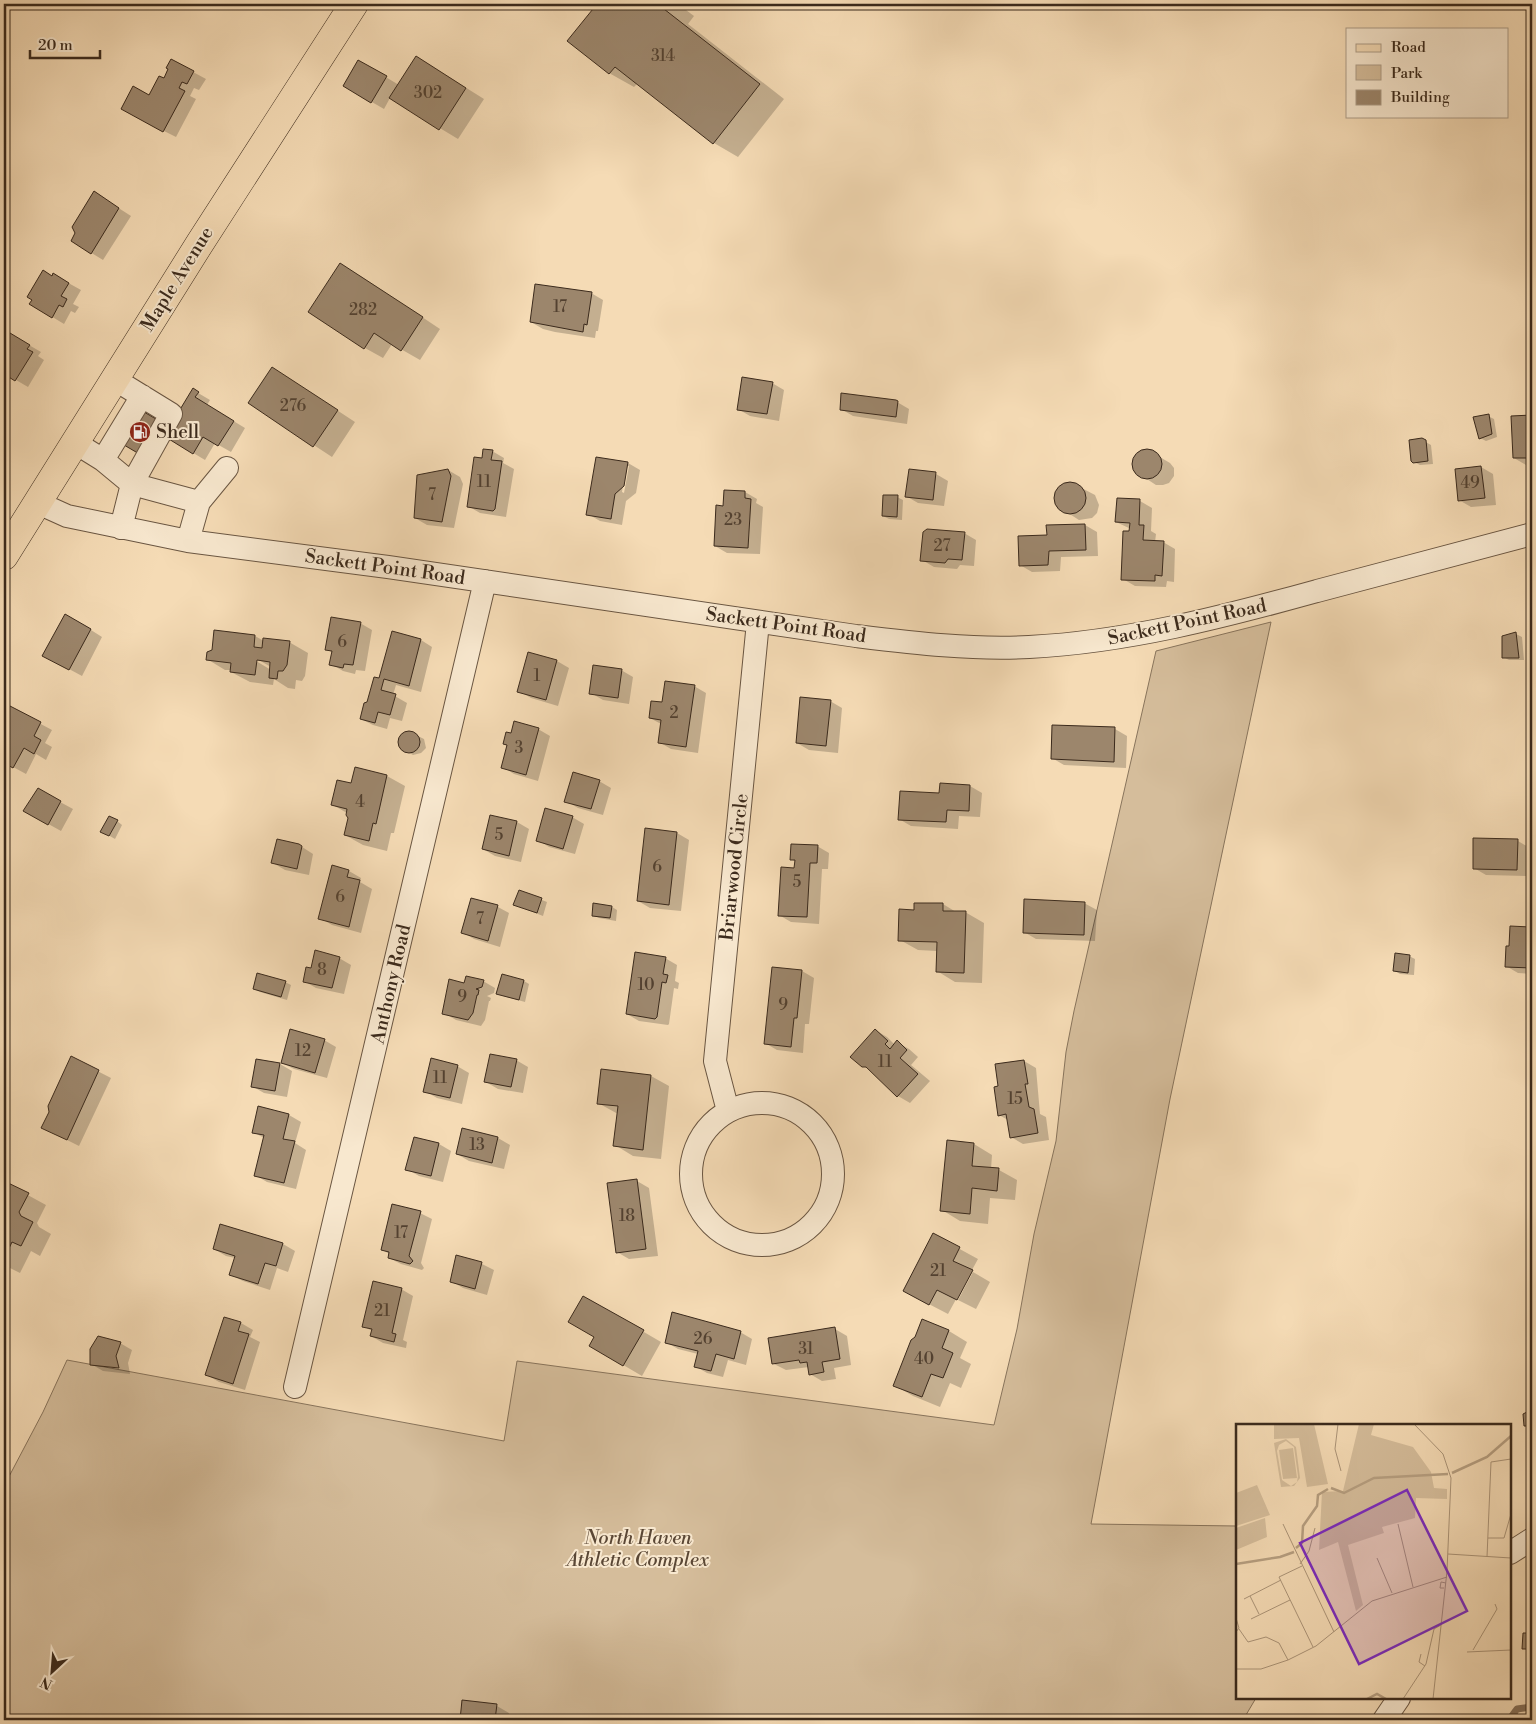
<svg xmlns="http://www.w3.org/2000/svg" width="1536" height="1724" viewBox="0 0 1536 1724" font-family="'Libre Bodoni',serif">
<rect width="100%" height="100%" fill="#f5dbb5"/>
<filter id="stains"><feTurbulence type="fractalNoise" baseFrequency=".004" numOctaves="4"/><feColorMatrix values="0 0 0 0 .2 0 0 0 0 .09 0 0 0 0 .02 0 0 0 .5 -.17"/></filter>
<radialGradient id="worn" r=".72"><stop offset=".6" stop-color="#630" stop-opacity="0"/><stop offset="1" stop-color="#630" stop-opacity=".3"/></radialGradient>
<path fill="#d5bd9b" stroke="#88745c" d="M1271,622L1170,1099L1091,1524L1237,1526V1698H1256L1243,1720H4V1486L43,1412L67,1360L504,1441L517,1361L994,1425L1017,1329L1034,1234L1056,1141L1066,1052L1074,1011L1156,651Z"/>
<path fill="#0003" fill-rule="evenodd" d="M598,4H678L694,16L688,24L784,99L738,157L714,143L638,83L634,87L609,73L569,41Z
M417,57L484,99L458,139L390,98L384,109L344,86L359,61L399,85Z
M171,60L206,79L199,90L194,88L190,96L196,99L176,137L134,116L164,80Z
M106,200L131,216L103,260L72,241L77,233Z
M54,275L81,290L73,304L79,307L75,313L71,311L64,324L31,304Z
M359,275L440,329L420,360L392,344L383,358L365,348Z
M591,293L603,300L598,331H596L595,338L555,332L543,329L531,322Z
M10,334L41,352L38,356L44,360L28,387L4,373V346Z
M273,368L355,422L332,457L250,403Z
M772,383L784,390L779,421L750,416L738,409Z
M193,390L210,400L207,405L245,428L231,452L215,443L205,460L165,436Z
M897,402L909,409L907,424L853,416L841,409Z
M1488,416L1494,419L1497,437L1486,441L1480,438Z
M1532,417V464L1526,465L1514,458L1512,418Z
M1422,440L1431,445L1433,464L1420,465L1414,462Z
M1148,450L1170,463L1174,468V476L1169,483L1163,485H1156L1136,472L1133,467L1134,458L1141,451Z
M492,451L504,458L503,463L514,469L506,517L480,513L468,506L483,460Z
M628,463L640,470L636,493L626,501L622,525L600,521L588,514ZM626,466H629L624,493L622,492Z
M1481,467L1493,474L1496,505L1471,507L1459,500Z
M448,470L460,477L463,484L454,528L427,525L415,518Z
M936,474L948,481L944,506L918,503L906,496Z
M1072,483L1095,495L1099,505L1097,513L1092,518L1079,520L1057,506L1055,501L1058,489L1063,484Z
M745,492L757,499L756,503L763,507L760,554L727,553L715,546L725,507Z
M897,497L903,500L902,520L889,519L883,516Z
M1140,501L1152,508L1151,531L1156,534L1155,542H1163L1175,549L1174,582L1167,581L1166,587L1135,586L1123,579L1131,529L1116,522Z
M1085,525L1097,532L1098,556L1061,557L1060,571L1032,572L1020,565L1048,537Z
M964,533L976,540L974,566L960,565L957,569L934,567L922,560Z
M360,623L372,630L365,671L356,670L355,674L343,671L331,664L333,653L326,649Z
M91,630L102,637L82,676L56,662Z
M215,631L255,636L264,641L289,642L308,653L305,676L302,681L296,680L295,689L288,688L274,679L273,685L250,682L231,672L232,670H225L207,659L213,651ZM252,656L271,667V670L251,658Z
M1516,634L1522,637L1524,660H1509L1503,657Z
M421,640L432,647L421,692L396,685L393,695L407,703L402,721L390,718L387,729L373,725L361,719L380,680Z
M557,661L569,668L558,706L531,698L519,691Z
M621,670L633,677L629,704L603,700L591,693Z
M694,686L706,693L698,753L671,749L659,742L661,724L650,718L663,703Z
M830,701L842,708L838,753L809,750L797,743Z
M11,708L52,730L45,743L52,747L46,760L36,754L26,774L4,762V721Z
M538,729L550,736L538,781L514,774L503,767L508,746L504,744Z
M1115,729L1127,736L1126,768L1064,765L1052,758Z
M410,732L424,739L426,748L421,753L413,755L399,747L398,739L403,733Z
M387,776L405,786L394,833H391L387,851L363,845L345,835L349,817L347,813L333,805L352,785Z
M599,781L611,788L603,815L578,808L566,801Z
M970,786L982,793L980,817L959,816L958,829L911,826L899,819L941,795Z
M38,790L73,809L61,831L25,811Z
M572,817L584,824L575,854L549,847L538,840Z
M117,821L122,825L115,839L108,835Z
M517,822L529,829L521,862L495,856L483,849Z
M646,829L677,833L689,840L681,911L650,908L638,901Z
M1518,841L1530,848L1529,876L1486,875L1474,868Z
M299,845L313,854L309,875L285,870L273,863Z
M817,846L829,853L828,869H822L819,924L791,922L779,915L795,869L796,862L791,859Z
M349,871L361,878L360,882L372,889L361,933L332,925L320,918Z
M519,891L547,902L543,916L515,905Z
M1084,903L1097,910L1095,941L1036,939L1024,932Z
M943,904L956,912H965L984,923L982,983L955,982L937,971V951L918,950L900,940L915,911Z
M498,907L509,913L500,947L474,939L462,932Z
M612,907L617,910L616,921L599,918L593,915Z
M1530,928L1532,929V974L1518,973L1506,966Z
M1409,956L1415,959L1414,975L1400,974L1395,971Z
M339,958L351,965L344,994L316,988L304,981L312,969Z
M665,958L677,965L675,981L679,983L678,989L674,988L669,1024L668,1025L639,1021L627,1014Z
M802,971L814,978L809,1024H805L803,1053L777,1050L765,1043Z
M503,975L524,981L529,984L525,1002L503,996L498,993Z
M483,981L495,988L494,993L487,996L491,998L490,1001H489L485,1020L481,1026L456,1020L444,1013L465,984Z
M285,982L291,985L287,1000L260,992L254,989Z
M875,1030L887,1037L895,1045L897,1042L909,1049L918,1057L911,1065L930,1081L910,1103L898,1096L874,1072L863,1066Z
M324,1040L336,1047L327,1078L294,1069L282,1063Z
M72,1058L111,1078L79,1146L43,1128Z
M257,1060L280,1064L292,1071L287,1097L264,1093L252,1086Z
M516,1060L528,1067L523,1093L498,1089L486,1082Z
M1024,1061L1036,1068L1040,1114L1046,1117L1049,1140L1023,1144L1011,1137L1008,1120L999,1115L1000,1087Z
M457,1066L469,1073L462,1104L437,1098L425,1091Z
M602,1070L651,1076L669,1086L661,1159L633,1156L615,1145L618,1114L598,1103Z
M289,1115L301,1122L295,1143L306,1150L296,1189L267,1182L255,1175L264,1138L253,1132Z
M463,1130L498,1138L510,1145L504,1169L469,1161L457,1154Z
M948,1142L974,1144L992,1155L991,1169L999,1170L1017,1180L1015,1200L990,1198L988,1224L960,1221L942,1210Z
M439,1144L451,1151L443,1182L419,1176L407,1169Z
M637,1181L649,1188L658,1256L629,1259L617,1252L608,1184Z
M4,1182L46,1205L37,1223L39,1227L51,1234L40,1256L31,1251L20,1273L4,1265Z
M420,1213L432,1219L421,1263L424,1268L422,1270L401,1264L389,1258L390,1254L382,1250Z
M221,1226L283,1244L295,1251L288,1272L277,1268L270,1290L243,1281L231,1275L235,1258L226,1256L214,1249Z
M934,1235L978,1259L948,1314L923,1301Z
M457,1257L482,1264L494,1270L487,1295L463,1288L451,1281Z
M973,1272L990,1282L976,1309L958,1300Z
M401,1289L413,1296L403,1340L407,1342L406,1348L383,1343L371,1336L372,1331L363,1326Z
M584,1297L661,1342L642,1376L591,1346L596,1337Z
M923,1321L949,1331L967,1342L960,1358L971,1364L961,1388L950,1383L940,1407L913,1396L894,1385Z
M241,1323L253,1330L250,1337L260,1342L245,1390L219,1382L207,1375Z
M835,1329L847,1336L851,1365L834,1368L836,1379L822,1381L810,1374L809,1367L786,1370L774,1364Z
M740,1332L752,1339L746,1365L728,1360L723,1377L707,1373L695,1366L698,1354L678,1349L666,1342Z
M120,1343L132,1350L128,1363L130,1374L103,1371L91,1364Z
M1532,1412V1429H1531L1525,1426V1415Z
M1524,1634H1532V1651L1524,1648Z
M463,1701L497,1706L509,1713L508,1720H461Z"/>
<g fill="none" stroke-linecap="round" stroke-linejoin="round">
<path stroke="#857059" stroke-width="7" d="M1509,1720L1517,1709L1532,1707"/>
</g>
<path fill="#9c866c" stroke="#3b2a1c" d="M597,4H668L664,9L760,84L713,144L615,67L609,74L567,41Z
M416,56L466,88L439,130L389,98Z
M171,59L194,71L187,84L182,82L179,88L185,91L163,132L121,109L133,86L149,95L159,76L164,78L168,69L166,68Z
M358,60L387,76L371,103L343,86Z
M94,191L119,208L91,254L71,241L75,233L72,227Z
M340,263L423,317L401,351L374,333L364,349L308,312Z
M43,270L52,276L53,273L69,283L61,296L67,299L63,307L59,305L52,318L29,304L32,300L27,297Z
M535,284L592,292L587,325L584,324L583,332L530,322Z
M10,333L30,345L27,349L33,352L15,381L4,374V343Z
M272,367L338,410L313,447L248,403Z
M742,377L773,382L767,414L737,410Z
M193,388L199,392L195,397L234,421L218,446L203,437L193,454L164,436Z
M841,393L896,400L898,401L896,417L840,410Z
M139,409L161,422L141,455L119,442Z
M1489,414L1492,434L1479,439L1473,417Z
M1532,415V458H1513L1511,416Z
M1422,438L1426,440L1428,461L1413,463L1411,461L1409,440Z
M483,449L493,450L491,460L502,461L495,509L493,511L467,507L474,457L482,458Z
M1132 464a15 15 0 1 1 30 0a15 15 0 1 1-30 0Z
M596,457L628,462L624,486L615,494L611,519L586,515Z
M1481,466L1485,498L1458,501L1455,469Z
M448,469L451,476L442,522L414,518L417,475Z
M909,469L936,472L933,500L905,497Z
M1054 498a16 16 0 1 1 32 0a16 16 0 1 1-32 0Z
M724,490L745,491V498L751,499L748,548L714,546L716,505L723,506Z
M883,495H898L897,517L882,516Z
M1117,498L1140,499L1139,525H1144L1143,540L1164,541L1162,576L1155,575V581L1121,580L1123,531H1129L1130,523L1115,522Z
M1085,524L1086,550L1049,551L1048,565L1019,566L1018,536L1047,535L1046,525Z
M927,529L965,532L962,560L948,559L945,563L920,561L923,532Z
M65,614L91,629L69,670L42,656Z
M331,617L361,622L353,665L344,664L343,668L329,665L332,651L325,650Z
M214,630L255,635L254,647L262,648L263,638L290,641L287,665L283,671H278L277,679L269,678L270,662L257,660L255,675L230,672L231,663L206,660L207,652L212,650Z
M392,631L421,639L409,686L384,679L381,690L396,694L390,715L378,712L375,723L360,719L364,703L367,702L374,677L379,678Z
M1516,632L1519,658H1502V636Z
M528,652L557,660L546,700L517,692Z
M593,665L622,669L618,698L589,694Z
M665,681L695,685L686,747L658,743L661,720L649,718L651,701L662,702Z
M800,697L831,700L826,746L796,743Z
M10,706L41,722L34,736L41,740L34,754L24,748L13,768L4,763V718Z
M514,721L539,728L526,775L501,768L507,745L503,744L506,732L511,733Z
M1052,725L1115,727L1114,762L1051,759Z
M398 742a11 11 0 1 1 22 0a11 11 0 1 1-22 0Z
M355,767L387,775L376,824L373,823L369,841L344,835L348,818L346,815L347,809L331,805L337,780L351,783Z
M573,772L600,780L591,809L564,802Z
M940,783L970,785L969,811L947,810L946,822L898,820L900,791L939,793Z
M38,788L61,801L48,825L23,811Z
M545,808L573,816L563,849L536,841Z
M490,815L517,821L509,856L482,849Z
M109,816L118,820L109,836L100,832Z
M645,828L677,832L669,905L637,901Z
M1473,838L1518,839L1517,870L1473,869Z
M277,839L299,844L302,846L297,869L271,863Z
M791,844L818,845L817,863H810L807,917L778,916L781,867L794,868L795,860H790Z
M332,865L349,870L347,877L360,880L349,927L318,919Z
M519,890L542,898L537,913L513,905Z
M471,898L498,905L488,941L461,933Z
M1024,899L1085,902L1084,935L1023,933Z
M593,903L612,906L610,918L592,916Z
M914,903H943V911H966L964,973L936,972L937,942L898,941L899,909L914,910Z
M1510,926L1530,927V946H1532V968L1505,967L1506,946H1509Z
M315,950L340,957L332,988L303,982L306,967L311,968Z
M635,952L666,957L663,974L668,975L666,983L662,982L657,1017L655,1019L626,1014Z
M1395,953L1410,955L1408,973L1393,971Z
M772,967L802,970L797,1018H794L791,1047L764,1044Z
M257,973L286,981L281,997L253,989Z
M502,974L524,980L519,1000L496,994Z
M466,976L484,980L482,987L476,989L479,990L478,995H477L473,1013L468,1020L442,1014L449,979L464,983Z
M290,1029L325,1039L315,1073L281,1063Z
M875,1029L888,1041L885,1044L890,1049L897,1040L907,1050L900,1058L918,1074L897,1097L866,1067H862L850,1057Z
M490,1054L517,1059L511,1087L484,1082Z
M71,1056L99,1070L67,1140L41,1128L49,1112L48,1106Z
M431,1058L458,1065L450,1098L423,1092Z
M256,1059L280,1063L275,1091L251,1087Z
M1024,1060L1028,1084H1025L1029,1107L1034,1109L1038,1133L1010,1138L1006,1114L998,1116L994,1087L998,1086L995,1064Z
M601,1069L651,1075L643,1150L613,1146L618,1106L597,1104Z
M258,1106L289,1114L283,1139L295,1141L284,1183L254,1176L264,1135L252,1133Z
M462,1128L498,1137L492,1163L456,1154Z
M414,1137L439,1143L431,1176L405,1170Z
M947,1140L974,1143L972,1166L999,1168L997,1191L972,1188L970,1214L940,1211Z
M637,1179L646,1249L616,1253L607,1183Z
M4,1181L29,1193L19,1212L21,1216L33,1222L21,1246L12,1242L4,1259Z
M392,1204L421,1211L409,1256L413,1261L410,1264L388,1258L389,1252L381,1250Z
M220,1224L283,1243L276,1266L265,1263L258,1284L229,1275L235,1256L213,1249Z
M933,1233L960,1247L953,1261L973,1270L957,1300L937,1290L929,1305L903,1291Z
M456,1255L482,1262L475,1289L450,1282Z
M373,1281L402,1288L392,1333L396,1334L394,1342L370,1336L372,1329L362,1327Z
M583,1296L644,1330L623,1366L589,1346L594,1337L568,1322Z
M672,1312L741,1331L734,1359L716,1354L711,1371L694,1367L698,1351L665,1343Z
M224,1317L241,1322L238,1331L249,1334L233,1384L205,1375Z
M922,1319L949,1330L942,1348L953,1353L943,1378L931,1374L922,1397L893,1386L911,1340L915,1337Z
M835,1327L840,1359L822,1362L824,1372L809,1375L807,1362L800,1363L799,1360L772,1364L768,1338Z
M98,1336L121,1342L116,1356L119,1368L90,1365V1349Z
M1531,1410L1532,1426H1524L1523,1414Z
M1523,1633H1532V1649H1522Z
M462,1700L497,1704L495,1720H460Z"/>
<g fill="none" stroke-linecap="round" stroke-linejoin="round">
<g stroke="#6a5642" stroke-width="24">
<path id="minor" d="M74,442L103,460L132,484L171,414L114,379
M103,460L142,396
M36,502L67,516L188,541L388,567L856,636C914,643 971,650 1029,647C1127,642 1223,617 1317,591C1389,572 1461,553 1532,534
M199,502L227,468
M121,528L132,484L199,502L188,541
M691 1174a71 71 0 1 1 142 0a71 71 0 1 1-142 0Z
M728,1111L715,1061L758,622
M295,1387L485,581
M1510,1553L1532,1539
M1384,1720L1399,1698"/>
</g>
<g stroke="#3b2a1c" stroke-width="29">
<path id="major" d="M4,556L200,243L354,4"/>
</g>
<use href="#minor" stroke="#f8e8cf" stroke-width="22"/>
<use href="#major" stroke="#f5dbb5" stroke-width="28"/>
</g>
<defs>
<g id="fuel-disc" transform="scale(1.125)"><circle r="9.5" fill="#8f2418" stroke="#f8e8cf"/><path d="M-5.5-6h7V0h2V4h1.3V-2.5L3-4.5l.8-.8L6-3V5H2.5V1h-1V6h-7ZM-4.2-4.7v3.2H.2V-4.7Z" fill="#fff"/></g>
</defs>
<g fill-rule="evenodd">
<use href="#fuel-disc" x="140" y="432"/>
</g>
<g text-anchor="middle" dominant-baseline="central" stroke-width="4" stroke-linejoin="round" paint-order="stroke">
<g font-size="16" fill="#534130">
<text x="663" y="56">314</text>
<text x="428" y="93">302</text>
<text x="560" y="307">17</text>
<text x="363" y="310">282</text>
<text x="293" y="406">276</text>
<text x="484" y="482">11</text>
<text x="1470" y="483">49</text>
<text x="432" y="495">7</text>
<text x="733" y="520">23</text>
<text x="942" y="546">27</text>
<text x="342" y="642">6</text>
<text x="537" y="676">1</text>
<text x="674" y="713">2</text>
<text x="519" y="748">3</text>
<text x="360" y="802">4</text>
<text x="499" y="835">5</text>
<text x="657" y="867">6</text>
<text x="797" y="882">5</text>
<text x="340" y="897">6</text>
<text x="480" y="919">7</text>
<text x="322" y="970">8</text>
<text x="646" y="985">10</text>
<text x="462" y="997">9</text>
<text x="783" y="1005">9</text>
<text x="303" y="1051">12</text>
<text x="885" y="1062">11</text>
<text x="440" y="1078">11</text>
<text x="1015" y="1099">15</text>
<text x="477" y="1145">13</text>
<text x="627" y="1216">18</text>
<text x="401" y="1233">17</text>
<text x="938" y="1271">21</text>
<text x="382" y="1311">21</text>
<text x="703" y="1339">26</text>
<text x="806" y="1349">31</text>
<text x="924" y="1359">40</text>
</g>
<g font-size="19" fill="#3b2a1c" stroke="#f8e8cf">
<text transform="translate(177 279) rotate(-58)">Maple Avenue</text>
<text transform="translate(385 567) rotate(8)">Sackett Point Road</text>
<text transform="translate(1187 622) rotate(-12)">Sackett Point Road</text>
<text transform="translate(786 625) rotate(8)">Sackett Point Road</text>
<text transform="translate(734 867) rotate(-84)">Briarwood Circle</text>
<text transform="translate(391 984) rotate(-77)">Anthony Road</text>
</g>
<g font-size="19" fill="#3b2a1c" stroke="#f8e8cf" text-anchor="start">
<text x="156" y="432">Shell</text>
</g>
<g font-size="19" font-style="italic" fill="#5a4735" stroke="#f8e8cf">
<text x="638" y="1538">North Haven<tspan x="638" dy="22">Athletic Complex</tspan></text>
</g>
</g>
<g transform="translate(1236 1424)">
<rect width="275" height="275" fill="#f5dbb5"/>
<path d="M38,0H78L92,60L71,63L63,14L38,15ZM123,0H138L135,11L177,23L195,48L198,64L211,65V75L180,74L179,94L146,103L148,109L112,121L127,181L120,187L102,118L83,126L86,68L107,67ZM50,15L60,23L64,54L58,62L45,63L38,19ZM50,17L58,23L62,52L61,58L55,62L46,56L41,27L43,21ZM57,24L61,54L47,55L43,26ZM21,61L34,91L0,102V69ZM29,94L31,113L0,126V104Z" fill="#d5bd9b" fill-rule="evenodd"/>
<path fill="none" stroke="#b69f81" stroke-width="2.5" d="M216,49L251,33L275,12M95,64L108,69L138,54L212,50M60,124L66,119L67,102L81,82L82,71L92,65M0,140L44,133L58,128M131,275L141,270L150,275"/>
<path fill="none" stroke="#ab9478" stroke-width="1" d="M102,0L99,25L105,47M178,0L207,30L215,54L211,147L197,275M47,100L98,208M162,100L177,163M252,114H268L275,90M212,130L275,134M251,133L255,38L275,35M141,134L156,169M64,140L73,127L79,104M66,142L43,153L77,223M208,164H204L205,158L210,159M14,172L23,190M8,175L45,156M0,194L3,204L0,208M15,195L54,176M3,205L12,218L30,213L43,219L52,236M237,226L261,185L259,180M231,228L275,226M185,230L183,238L189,242M0,245H25L52,236L80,222L136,177L211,153M167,275L190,240L198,205L205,201"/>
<path fill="#7b2cbf" fill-opacity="0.15" stroke="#7b2cbf" stroke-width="2.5" d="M171,66L231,187L123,240L64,119Z"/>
<rect width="275" height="275" fill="none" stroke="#3b2a1c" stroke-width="2.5"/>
</g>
<rect width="1536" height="1724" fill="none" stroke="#f5dbb5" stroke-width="20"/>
<rect x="5" y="5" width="1526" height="1714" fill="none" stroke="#3b2a1c" stroke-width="2.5"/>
<rect x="10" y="10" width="1516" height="1704" fill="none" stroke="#3b2a1c"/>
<rect x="1346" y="28" width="162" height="90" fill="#f8e8cf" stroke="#ac9c87"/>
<rect x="1356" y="44" width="25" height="8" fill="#f5dbb5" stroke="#ac9c87"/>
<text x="1391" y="52" font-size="15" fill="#3b2a1c">Road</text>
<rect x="1356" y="65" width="25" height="15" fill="#d5bd9b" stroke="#ac9c87"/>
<text x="1391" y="78" font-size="15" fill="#3b2a1c">Park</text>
<rect x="1356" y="90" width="25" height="15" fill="#9c866c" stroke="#ac9c87"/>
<text x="1391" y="102" font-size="15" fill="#3b2a1c">Building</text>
<g transform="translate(52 1672) rotate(206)" stroke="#f8e8cf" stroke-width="4" paint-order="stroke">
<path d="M0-4L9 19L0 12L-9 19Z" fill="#3b2a1c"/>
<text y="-8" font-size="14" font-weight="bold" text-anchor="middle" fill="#3b2a1c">N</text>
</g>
<path d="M30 50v8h70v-8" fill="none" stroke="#3b2a1c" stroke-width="2.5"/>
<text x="38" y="50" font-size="15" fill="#3b2a1c" stroke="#f8e8cf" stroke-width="4" paint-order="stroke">20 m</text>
<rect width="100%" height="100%" filter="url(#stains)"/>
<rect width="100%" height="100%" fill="url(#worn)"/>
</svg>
